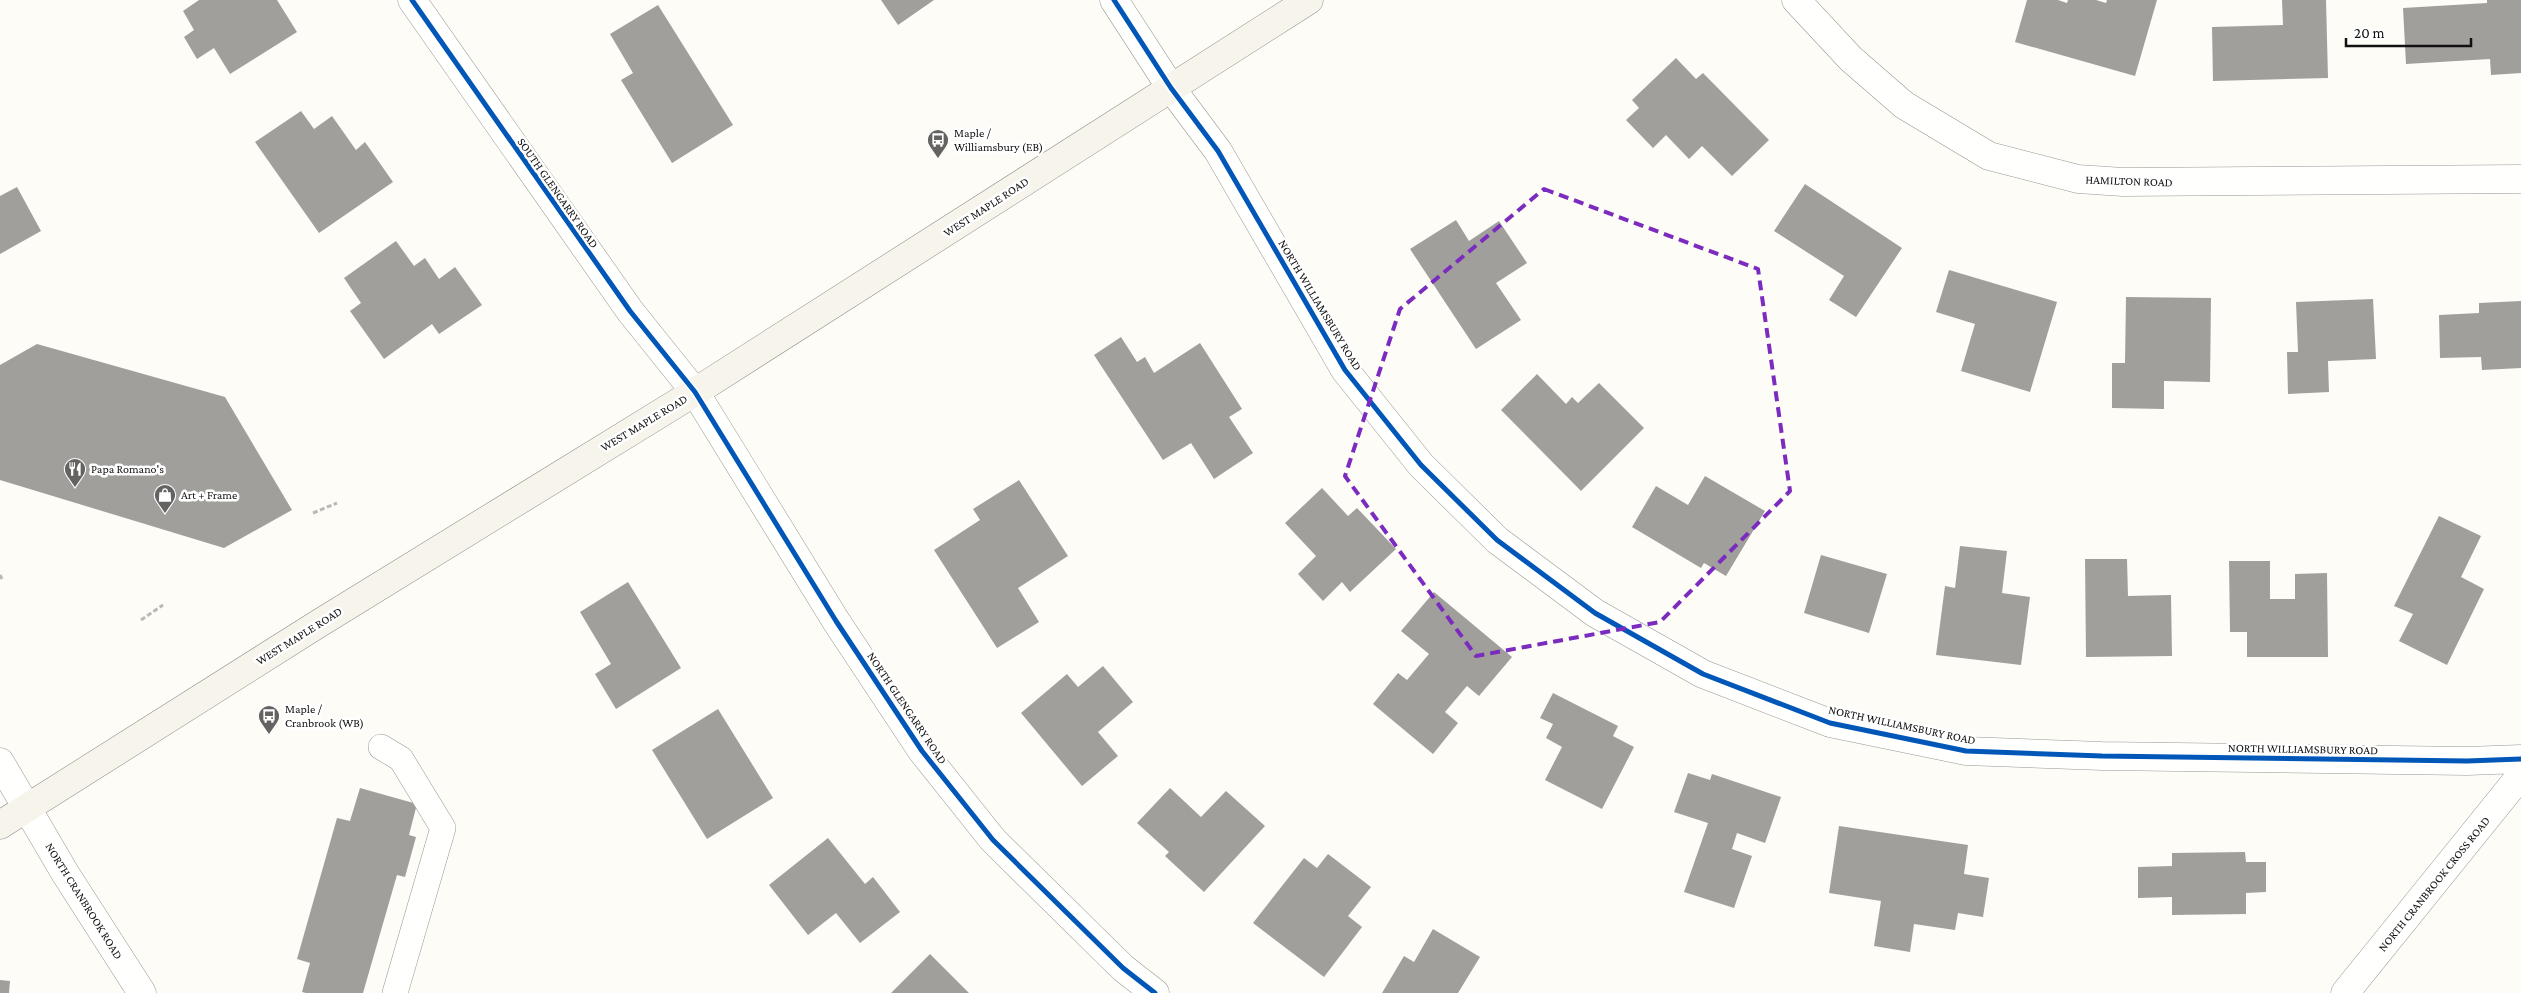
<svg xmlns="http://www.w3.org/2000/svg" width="2521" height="993" viewBox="0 0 2521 993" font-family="'Crimson Pro',serif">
<rect width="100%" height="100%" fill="#fdfcf7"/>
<path fill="#a19f9c" d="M199,0H277L297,32L230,74L214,48L197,59L184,37L194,30L183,11Z
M881,0H934L898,25Z
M2027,0H2058L2067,3L2068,0H2096L2106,3L2107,0H2157L2135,76L2015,42Z
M2282,0H2326L2328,78L2213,81L2212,27L2283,25Z
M2487,0H2521V73L2491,75L2490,59L2406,64L2403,8L2487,3Z
M658,5L733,125L672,163L621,80L633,73L610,34Z
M1676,58L1696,79L1703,73L1769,140L1732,176L1702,146L1689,159L1666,135L1653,148L1626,120L1639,108L1632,100Z
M301,111L314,129L332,116L356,150L365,142L393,182L319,233L255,142Z
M1805,184L1902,248L1856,317L1829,300L1844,276L1774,231Z
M17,187L41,231L0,254V196Z
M1456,220L1469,241L1499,221L1527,263L1496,283L1521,320L1476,349L1410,249Z
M396,241L414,266L425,258L439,279L455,267L482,305L439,334L432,324L384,359L350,311L361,303L344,278Z
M1949,270L2057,302L2030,392L1961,371L1975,324L1936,312Z
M2126,297L2211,298L2210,382L2164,381V409L2112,408V363H2125Z
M2373,299L2376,359L2328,361L2329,392L2288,394L2287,352H2298L2296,302Z
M2521,301V368L2482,370L2481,357L2440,358L2439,315L2479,313V303Z
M1121,337L1137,362L1145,357L1154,373L1200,343L1242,409L1229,417L1253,453L1214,479L1191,443L1163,460L1094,355Z
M37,344L225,397L292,510L224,548L0,480V365Z
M1537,374L1566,404L1572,397L1578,403L1599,383L1644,428L1581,491L1501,410Z
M1705,476L1765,511L1726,576L1704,563L1701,568L1632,527L1656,486L1688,505Z
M1019,480L1068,556L1018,588L1039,622L997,648L934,550L980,520L973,509Z
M1322,488L1348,516L1357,508L1396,549L1350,592L1342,582L1323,601L1298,574L1316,556L1285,523Z
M2439,516L2481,536L2461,577L2484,589L2447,665L2399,641L2413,614L2394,606Z
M1960,546L2007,551L2002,593L2030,597L2021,665L1936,655L1945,586L1955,588Z
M1821,555L1887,574L1869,633L1804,613Z
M2085,559H2127L2128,596L2171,595L2172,656L2086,657Z
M2229,561H2270V599H2295V574L2327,573L2328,657H2247V632H2230Z
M628,582L681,668L616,709L595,674L611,664L580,612Z
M1434,592L1512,657L1479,696L1467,686L1445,712L1458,723L1433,754L1373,704L1398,673L1407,680L1429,654L1401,631Z
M1103,666L1133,702L1098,732L1118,756L1082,786L1021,713L1067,674L1078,687Z
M1553,693L1618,726L1613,736L1634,747L1602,809L1545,780L1562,747L1546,738L1553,724L1540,718Z
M718,709L773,798L707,839L652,750Z
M1688,773L1710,780L1712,774L1781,797L1765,843L1737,833L1732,849L1752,856L1734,908L1684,892L1708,823L1674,812Z
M360,788L417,804L409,835L416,837L405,877L397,875L363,993H306L302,992L310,963L297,959L337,818L350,821Z
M1170,788L1201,817L1226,791L1265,826L1204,892L1165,856L1169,852L1137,823Z
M1839,826L1968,845L1964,874L1989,878L1983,917L1958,913L1955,930L1914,924L1910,952L1874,946L1881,901L1829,893Z
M828,838L865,884L873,877L900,912L860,943L836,913L808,935L769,885Z
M2245,852L2246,862H2266V892L2246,893V914L2172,915V897L2138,898V867L2172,866V853Z
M1328,854L1371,887L1348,916L1362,927L1324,977L1253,923L1304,858L1317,868Z
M1433,929L1480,957L1458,993H1382L1404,956L1414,962Z
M930,954L969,993H891Z
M0,980L10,981L9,993H0Z"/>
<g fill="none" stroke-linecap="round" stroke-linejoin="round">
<g stroke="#979795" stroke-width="26">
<path id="service" d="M381,747L401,759L443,828L395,993"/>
</g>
<g stroke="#979795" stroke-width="29">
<path id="minor" d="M412,0L630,311L695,392L836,621L922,751L993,840L1123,968L1155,993
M1114,0L1171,88L1218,151L1345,370L1421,465L1497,540L1595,613L1703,674L1830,723L1966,751L2102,756L2467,761L2521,759
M1796,0L1851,59L1904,105L1989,156L2078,179L2123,182L2521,179
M2345,993L2521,775"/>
</g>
<g stroke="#979795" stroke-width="29">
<path id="tertiary" d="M0,762L65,873L142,993"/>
</g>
<g stroke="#8e8d8b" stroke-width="29">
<path id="secondary" d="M0,825L318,624L695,392L1309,0"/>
</g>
<path stroke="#b9b9b8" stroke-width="3" stroke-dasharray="5 2.5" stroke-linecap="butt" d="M313,513L337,503
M0,575L2,579
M141,620L163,605"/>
<use href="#service" stroke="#fffffe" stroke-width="25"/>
<use href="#minor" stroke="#fffffe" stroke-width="28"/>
<use href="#tertiary" stroke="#fffffe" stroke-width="28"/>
<use href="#secondary" stroke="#f6f4eb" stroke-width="28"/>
<g stroke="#fff" stroke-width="8">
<path id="cycleway" d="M412,0L630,311L695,392L836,621L922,751L993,840L1123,968L1155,993
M1114,0L1171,88L1218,151L1345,370L1421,465L1497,540L1595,613L1703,674L1830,723L1966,751L2102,756L2467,761L2521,759"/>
</g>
<use href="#cycleway" stroke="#0057b8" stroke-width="5"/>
</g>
<path fill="none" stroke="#7b2cbf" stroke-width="4" stroke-dasharray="10 6" stroke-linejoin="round" d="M1544,189L1758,269L1790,491L1660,622L1476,656L1345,476L1400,309Z"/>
<defs>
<g id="bus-pin" transform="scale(1.125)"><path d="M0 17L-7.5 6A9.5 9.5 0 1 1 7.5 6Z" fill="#646362" stroke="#fff"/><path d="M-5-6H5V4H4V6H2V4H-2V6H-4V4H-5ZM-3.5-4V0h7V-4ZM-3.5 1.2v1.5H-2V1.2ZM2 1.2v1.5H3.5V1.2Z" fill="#fff"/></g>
<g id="restaurant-pin" transform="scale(1.125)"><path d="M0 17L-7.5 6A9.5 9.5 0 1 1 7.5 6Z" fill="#646362" stroke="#fff"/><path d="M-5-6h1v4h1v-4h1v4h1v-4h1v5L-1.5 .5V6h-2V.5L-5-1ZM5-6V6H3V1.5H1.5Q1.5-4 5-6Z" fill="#fff"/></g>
<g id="shop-pin" transform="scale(1.125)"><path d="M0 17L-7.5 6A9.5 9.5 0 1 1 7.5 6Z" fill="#646362" stroke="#fff"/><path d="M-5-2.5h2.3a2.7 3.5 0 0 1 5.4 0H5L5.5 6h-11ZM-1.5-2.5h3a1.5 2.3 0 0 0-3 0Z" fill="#fff"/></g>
</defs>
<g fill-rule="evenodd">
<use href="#bus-pin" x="938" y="140"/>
<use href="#restaurant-pin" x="75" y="469"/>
<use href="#shop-pin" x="165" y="495"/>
<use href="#bus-pin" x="269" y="716"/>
</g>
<g text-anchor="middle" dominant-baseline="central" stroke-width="5" stroke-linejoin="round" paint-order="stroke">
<g font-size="12" fill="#111" stroke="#fff" text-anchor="start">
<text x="954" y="133">Maple /<tspan x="954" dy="14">Williamsbury (EB)</tspan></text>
<text x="91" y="469">Papa Romano's</text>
<text x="181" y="495">Art + Frame</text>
<text x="285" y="709">Maple /<tspan x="285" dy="14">Cranbrook (WB)</tspan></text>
</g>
<g font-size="12" fill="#111" stroke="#fff">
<text transform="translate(2129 181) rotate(2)">HAMILTON ROAD</text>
<text transform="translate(558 193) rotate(55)">SOUTH GLENGARRY ROAD</text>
<text transform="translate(986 207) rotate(-33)">WEST MAPLE ROAD</text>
<text transform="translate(1320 305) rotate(59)">NORTH WILLIAMSBURY ROAD</text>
<text transform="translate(644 423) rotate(-31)">WEST MAPLE ROAD</text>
<text transform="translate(299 636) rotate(-32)">WEST MAPLE ROAD</text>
<text transform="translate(907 708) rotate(56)">NORTH GLENGARRY ROAD</text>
<text transform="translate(1902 725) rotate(12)">NORTH WILLIAMSBURY ROAD</text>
<text transform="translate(2303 749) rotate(1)">NORTH WILLIAMSBURY ROAD</text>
<text transform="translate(2434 884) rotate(-51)">NORTH CRANBROOK CROSS ROAD</text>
<text transform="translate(84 901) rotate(58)">NORTH CRANBROOK ROAD</text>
</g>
</g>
<path d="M2346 38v8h125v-8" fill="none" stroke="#111111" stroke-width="2.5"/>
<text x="2354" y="38" font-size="15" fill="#111111" stroke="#ffffff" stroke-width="4" paint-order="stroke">20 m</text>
</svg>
